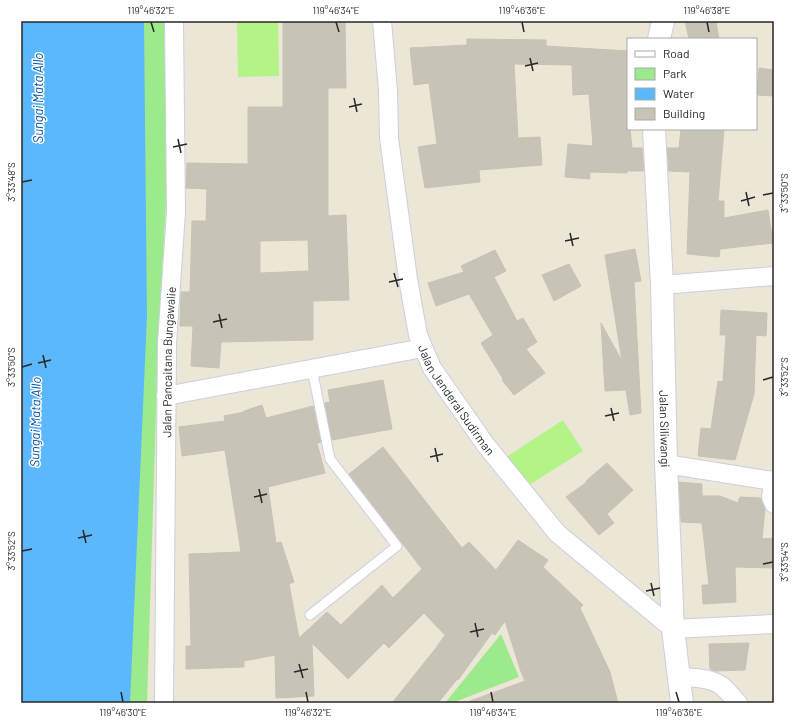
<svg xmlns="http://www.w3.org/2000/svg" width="795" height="724" viewBox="0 0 795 724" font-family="Barlow,sans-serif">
<rect width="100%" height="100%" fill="#ece6d7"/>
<path fill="#9dea8c" d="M128,21H164L167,184L158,347L147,703H116Z
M501,634L519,677L452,703H445Z"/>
<path fill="#b4f386" d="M237,21H278L279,76L238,77Z
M563,420L583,451L529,485L505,458Z"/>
<path fill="#5cb8fc" d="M21,21H144L147,316L130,703H21Z"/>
<path fill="#c7c3b7" stroke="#c7c3b1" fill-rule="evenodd" d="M283,21H345L346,88H328V216L346,215L349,300L313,301V340L221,342L219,368L191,366L193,326H180L181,292H190L192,221H206L207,189L186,188L187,163L248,164V107H283ZM308,240L309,271L260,273V241Z
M685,21H716L719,39H689Z
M467,39L546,40V46L628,51V129H630L632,148H642L644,171H627V173L590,172V179L565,177L568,144L593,146L589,94L573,95L572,65L514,64L518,138L540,137L542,165L479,170L480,182L425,188L418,147L437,144L429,83L414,85L410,48L467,45Z
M759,68L774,70V96L757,95Z
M681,129H724L718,201H724V218L768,210L773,243L720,249L719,257L687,254L690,172L669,171L667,148H679Z
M635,249L641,281L634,282L641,413L630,415L626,390L605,391L601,323L622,361L605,255Z
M495,250L506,271L494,277L517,321L523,318L537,342L526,349L545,373L514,395L502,380L503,379L481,343L493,335L469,294L436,306L428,283L464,272L461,266Z
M569,264L581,286L554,301L542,275Z
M721,310L767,313L766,336L756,335L754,394L735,460L698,456L701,428L711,429L718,381L723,382L726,335H720Z
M383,380L392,429L332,440L325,403L330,402L328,390Z
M262,405L266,418L313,406L321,442L317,443L325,473L268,487L276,543L281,542L294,582L289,584L299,638L327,612L341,625L382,585L393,598L422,569L349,474L383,447L462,548L469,542L496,570L518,540L548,560L543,567L583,605L580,608L610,672L618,703H470V701L525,681L520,669L505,621L495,635L492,633L458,680V678L438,703H392L436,648L445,635L424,613L389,648L384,643L348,679L312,643L314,696L276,698L275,655L244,661V667L186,669V646H191L189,554L241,552L225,450L182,456L179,427L225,421L224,416L244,412V411Z
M607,463L633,490L607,514L614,523L599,535L566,497L587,482L586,481Z
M679,482L702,484V496H720L738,503L740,497L761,498L765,509L762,539L774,538V568L735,567L736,602L703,604L702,585H709L702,523L681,522Z
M749,643L745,670L715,671L710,669L709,644Z"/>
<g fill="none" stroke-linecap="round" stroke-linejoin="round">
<g stroke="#cccde3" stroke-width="11">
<path id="service" d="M310,615L397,546L330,459L312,369"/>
</g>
<g stroke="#cccde3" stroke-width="20">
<g id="minor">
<path id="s1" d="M382,21L388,91L389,138L408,279L418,335L432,368L485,444L557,533L673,629L774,624"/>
<path d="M662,285L774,276"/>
<path d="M166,396L423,348"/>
<path d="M666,464L773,481"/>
<path d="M774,480L771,497L774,504"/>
<path d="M679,677C693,678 711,677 723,687C728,691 733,698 738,703"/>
<path id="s2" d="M164,703L167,343L176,212L174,21"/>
</g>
</g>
<g stroke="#cccde3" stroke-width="24">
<g id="secondary">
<path d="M659,39L663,21"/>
<path id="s3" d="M654,129L662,285L666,464L673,629L682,703"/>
</g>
</g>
<use href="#service" stroke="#fff" stroke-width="9"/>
<use href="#minor" stroke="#fff" stroke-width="18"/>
<use href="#secondary" stroke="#fff" stroke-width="22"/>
</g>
<path fill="none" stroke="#272727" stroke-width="1.5" d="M151,22L154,32M336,22L339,32M522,22L524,32M707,22L709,32M530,58L533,71M525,66L538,63M354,98L357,112M349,107L362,104M178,139L181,153M173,147L187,144M22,182L32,180M746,192L749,206M763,195L773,193M741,201L755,197M570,233L573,246M565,241L579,238M394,273L398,287M389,282L403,279M219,314L222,328M213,322L227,319M43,355L46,368M38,363L51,360M22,367L32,364M763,380L773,377M611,408L614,421M605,416L619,413M435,448L438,462M430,457L443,454M259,489L262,503M254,497L267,494M83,530L86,543M78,538L92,535M22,551L32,549M763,564L773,562M651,583L654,596M646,591L660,588M475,623L478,637M470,632L484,629M299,664L303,678M294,672L308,669M121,692L123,702M306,692L308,702M491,692L493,702M676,692L679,702"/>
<g text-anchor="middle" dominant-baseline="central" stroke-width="3" stroke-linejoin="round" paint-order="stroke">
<g font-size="12" fill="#272727" stroke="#fff">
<text stroke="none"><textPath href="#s2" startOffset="341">Jalan Pancaitana Bungawalie</textPath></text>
<text stroke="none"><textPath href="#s1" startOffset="392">Jalan Jenderal Sudirman</textPath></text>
<text stroke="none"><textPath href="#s3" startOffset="300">Jalan Siliwangi</textPath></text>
</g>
<g font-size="13" font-style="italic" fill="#0051a3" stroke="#fff">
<text transform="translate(38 98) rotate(-90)">Sungai Mata Allo</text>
<text transform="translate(35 422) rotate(-89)">Sungai Mata Allo</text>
</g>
</g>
<rect width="795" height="724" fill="none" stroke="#ffffff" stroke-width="44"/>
<rect x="627" y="38" width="130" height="92" fill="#ffffff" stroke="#a9a9a9"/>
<rect x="635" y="51" width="20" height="6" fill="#ffffff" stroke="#a9a9a9"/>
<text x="663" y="58" font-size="12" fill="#272727">Road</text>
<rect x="635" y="68" width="20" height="12" fill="#9dea8c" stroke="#a9a9a9"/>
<text x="663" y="78" font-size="12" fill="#272727">Park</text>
<rect x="635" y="88" width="20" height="12" fill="#5cb8fc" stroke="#a9a9a9"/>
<text x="663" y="98" font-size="12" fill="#272727">Water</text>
<rect x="635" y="108" width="20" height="12" fill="#c7c3b7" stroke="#a9a9a9"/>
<text x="663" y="118" font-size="12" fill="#272727">Building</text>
<rect x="22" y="22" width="751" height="680" fill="none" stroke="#272727" stroke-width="1.5"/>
<g font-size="10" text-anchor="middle" fill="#272727">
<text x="151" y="14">119°46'32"E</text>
<text x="336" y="14">119°46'34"E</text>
<text x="522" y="14">119°46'36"E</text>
<text x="707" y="14">119°46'38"E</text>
<text transform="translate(11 182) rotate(-90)" y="4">3°33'48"S</text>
<text transform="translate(784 193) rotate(-90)" y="4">3°33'50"S</text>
<text transform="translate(11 367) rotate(-90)" y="4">3°33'50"S</text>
<text transform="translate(784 377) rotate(-90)" y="4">3°33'52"S</text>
<text transform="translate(11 551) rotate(-90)" y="4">3°33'52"S</text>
<text transform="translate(784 562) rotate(-90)" y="4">3°33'54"S</text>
<text x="123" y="716">119°46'30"E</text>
<text x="308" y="716">119°46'32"E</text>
<text x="493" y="716">119°46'34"E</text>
<text x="679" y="716">119°46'36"E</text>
</g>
</svg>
